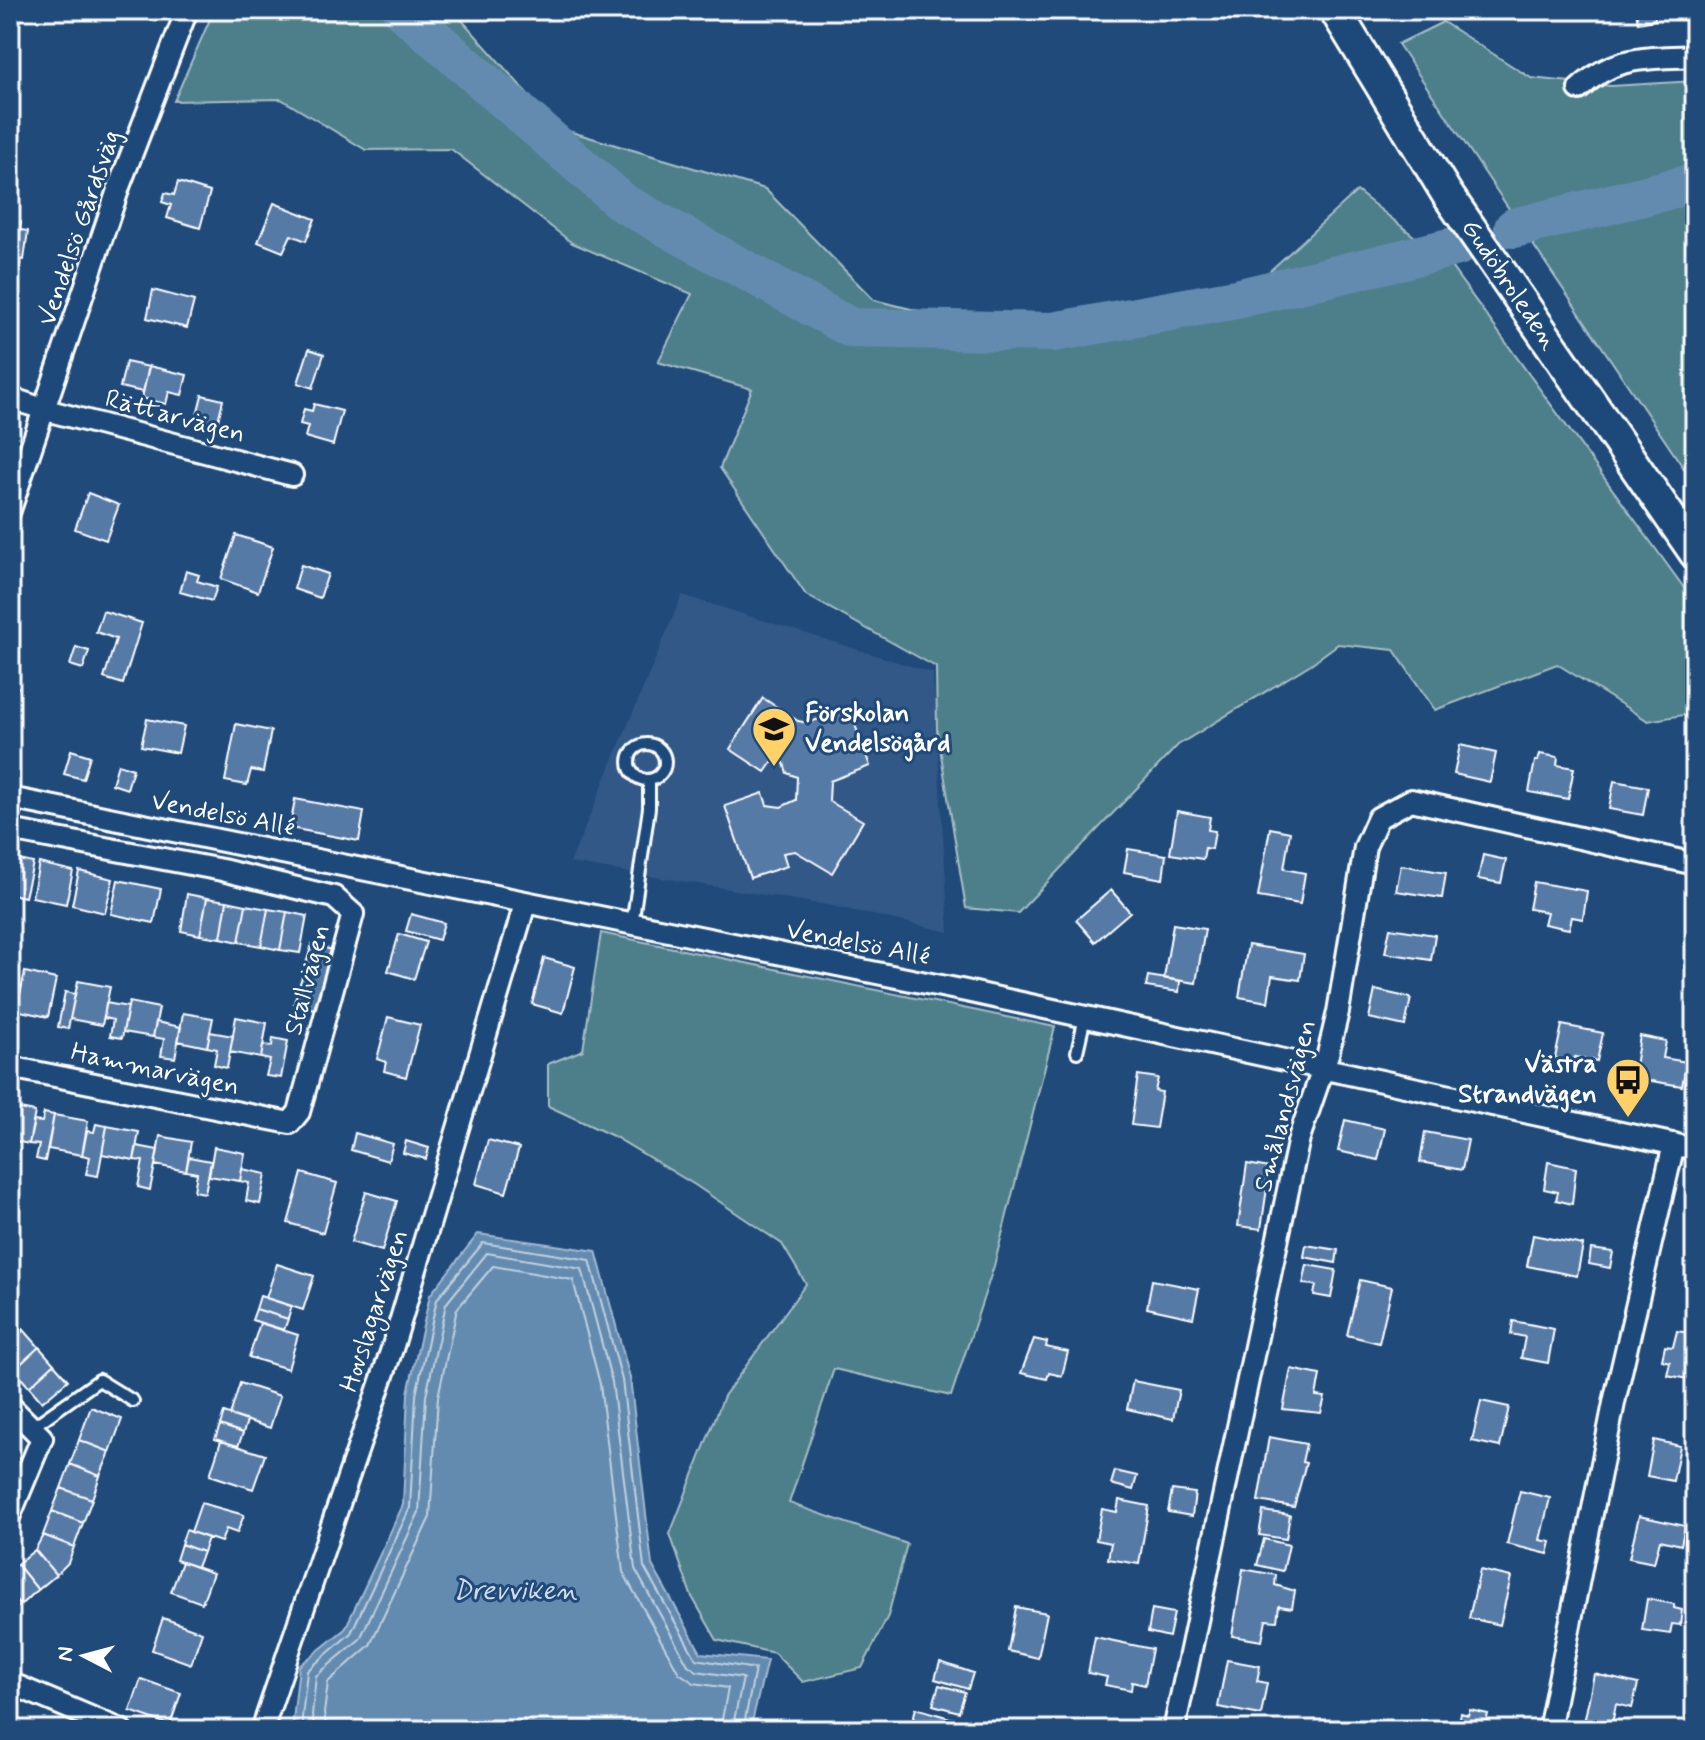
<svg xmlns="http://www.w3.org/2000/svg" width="1705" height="1740" viewBox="0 0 1705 1740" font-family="Mynerve,sans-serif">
<rect width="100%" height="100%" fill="#1f4a7a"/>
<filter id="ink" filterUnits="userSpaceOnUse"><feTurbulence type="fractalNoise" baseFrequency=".0125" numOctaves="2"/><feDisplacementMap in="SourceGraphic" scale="16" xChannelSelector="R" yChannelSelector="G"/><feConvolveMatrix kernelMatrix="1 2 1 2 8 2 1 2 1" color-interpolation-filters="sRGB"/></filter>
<g filter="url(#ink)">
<path fill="#305887" d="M682,595L933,673L949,932L832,906L570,863Z"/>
<path fill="#4e7f8a" stroke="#a6bfc4" stroke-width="2" d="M214,10H453L558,128L765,189L874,300L1069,347L1262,278L1357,191L1449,264L1695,603V713L1648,721L1557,664L1435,710L1394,650L1338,644L1311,664L1178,745L1018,913L966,908L937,730L936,667L806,595L720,468L752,389L658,362L692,294L572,243L451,149L366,150L281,99L174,101Z
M1443,22L1531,78L1611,86L1695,81V485L1398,44Z
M601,933L1055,1027L994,1266L951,1396L834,1369L789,1503L907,1544L888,1616L862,1668L803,1682L774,1653L717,1640L691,1595L670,1534L724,1396L806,1284L782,1244L695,1185L615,1137L548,1106V1064L583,1050Z"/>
<path fill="#638bb0" stroke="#a1b9d0" stroke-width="2" d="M478,1234L596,1251L630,1378L652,1565L701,1653L767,1660L750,1730H299L293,1721L299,1666L345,1629L403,1505L408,1393L430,1295Z"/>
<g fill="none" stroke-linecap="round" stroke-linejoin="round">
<path stroke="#c1d1df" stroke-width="2" d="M305,1730L302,1718L307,1671L351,1633L410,1508L416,1395L437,1299L483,1243L590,1260L622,1380L644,1567L696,1659L755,1669L743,1730
M315,1730L312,1715L316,1676L360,1639L419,1512L426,1396L446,1304L487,1253L582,1269L612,1382L635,1569L688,1665L697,1671L743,1678L732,1730
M327,1730L324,1713L328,1682L370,1645L430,1517L438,1397L457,1309L493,1266L573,1280L600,1384L623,1572L679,1673L694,1683L728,1688L720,1730"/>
<path stroke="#638bb0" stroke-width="40" d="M402,10L623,203L851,328L1053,332L1236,299L1458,246
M1514,228L1695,183"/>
</g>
<path fill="#577aa6" stroke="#fff" stroke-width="2" d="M1636,10H1654L1655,20L1638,23Z
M178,182L210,192L200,228L167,218L171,205L162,202L165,193L174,195Z
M274,203L315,219L306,241L291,235L283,252L258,242Z
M10,221L21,222L20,230L28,231L24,260L16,259L14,272L10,271Z
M153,290L194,301L187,328L147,318Z
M309,349L324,354L313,388L298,383Z
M126,362L149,367L143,392L120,387Z
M149,366L187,375L182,395L169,392L166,404L142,398Z
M202,395L223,400L217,425L196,419Z
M314,404L342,411L333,445L305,437L308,426L300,424L304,409L312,411Z
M88,493L119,505L106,540L75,529Z
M236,535L273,547L258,592L221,579Z
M301,565L328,574L320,598L294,589Z
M186,571L199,575L197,581L217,587L212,601L180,592Z
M103,611L142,623L123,684L104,678L116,639L96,632Z
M76,647L89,651L83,669L70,665Z
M10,684L18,687L10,713Z
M763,698L798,721L808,723L849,708L870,766L830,781L829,801L863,821L832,873L795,851L783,853L787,866L750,878L725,806L763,793L767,805L781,807L796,800L797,777L787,773L784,763L772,762L765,772L730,749Z
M147,719L184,726L178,753L141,746Z
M236,724L271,731L263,772L251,770L247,785L225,781Z
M1460,745L1496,753L1490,782L1454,774Z
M71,750L90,756L83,779L64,774Z
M1540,754L1558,757L1557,765L1574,768L1568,799L1529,792L1535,761H1538Z
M118,764L133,769L127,789L112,784Z
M1614,781L1648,787L1643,815L1609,809Z
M295,799L364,812L359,841L290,828Z
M1177,811L1210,817L1208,830L1215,831L1212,849L1205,848L1203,859L1170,854Z
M1270,828L1290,832L1284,869L1305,873L1300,904L1258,897Z
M1128,849L1166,855L1163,879L1124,872Z
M1483,855L1506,860L1501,883L1478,879Z
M10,858L33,863L25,897L10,894Z
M39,863L73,871L66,904L32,897Z
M1401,865L1446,873L1442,898L1396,891Z
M79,871L113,879L105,913L72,905Z
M118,880L161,889L154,923L111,914Z
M1534,882L1587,891L1583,919L1572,917L1569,929L1544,924L1547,912L1529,909Z
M1111,890L1130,912L1095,942L1076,920Z
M187,894L207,898L200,935L181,931Z
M207,898L227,901L221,938L200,935Z
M227,901L246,905L239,942L221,938Z
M246,905L268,909L261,946L239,942Z
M268,909L287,912L280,950L261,946Z
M287,912L307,916L300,953L280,950Z
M1690,912H1695V939L1686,937Z
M411,914L444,923L439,940L406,931Z
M1173,924L1205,929L1196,983L1164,978Z
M1390,928L1435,935L1431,960L1385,953Z
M399,934L426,942L414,979L388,971Z
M312,944L332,950L314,1009L294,1003Z
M1248,945L1304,954L1300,980L1272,976L1268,1002L1239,997Z
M544,958L575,967L563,1013L532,1004Z
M25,972L56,979L48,1017L16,1010Z
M1148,976L1180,981L1179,992L1146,987Z
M78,981L110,987L102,1025L70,1019Z
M12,984L22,986L14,1020L10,1019Z
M1375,990L1411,998L1405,1026L1369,1018Z
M65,992L75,994L68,1029L58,1027Z
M129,1002L159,1008L153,1037L123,1032Z
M106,1003L128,1007L122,1038L110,1036L113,1020L104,1018Z
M183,1013L213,1018L207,1047L178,1041Z
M236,1017L267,1023L261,1058L230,1052Z
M388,1017L420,1025L406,1077L384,1071L386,1062L377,1059Z
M156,1022L181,1027L175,1058L161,1056L164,1039L153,1037Z
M1562,1025L1603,1033L1597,1061L1575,1057L1573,1062L1555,1058Z
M210,1032L233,1036L227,1068L214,1065L217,1049L207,1047Z
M1640,1036L1666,1041L1663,1058L1687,1062L1682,1086L1633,1078Z
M273,1038L288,1041L281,1078L266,1076L270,1060L261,1058L263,1045L272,1046Z
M1138,1075L1158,1078L1155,1091L1162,1092L1156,1128L1131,1125Z
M10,1107L35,1112L29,1144L10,1140Z
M44,1113L54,1115L45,1161L36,1159L39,1145L29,1144L34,1121L42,1122Z
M54,1115L88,1121L82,1155L48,1149Z
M1345,1120L1385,1129L1378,1160L1338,1151Z
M96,1124L107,1126L98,1176L86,1174L90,1157L82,1155L87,1131L94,1132Z
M107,1126L139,1132L134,1160L102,1154Z
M1425,1132L1468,1140L1462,1170L1420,1162Z
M355,1133L393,1144L388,1161L351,1150Z
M160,1136L191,1142L186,1171L155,1165Z
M488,1140L519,1148L506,1193L476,1184Z
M406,1141L429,1148L426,1159L403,1153Z
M137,1146L158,1150L150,1190L138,1187L143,1161L134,1160Z
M214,1147L245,1153L240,1181L209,1176Z
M189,1157L211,1161L205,1193L194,1191L197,1173L186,1171Z
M1548,1162L1576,1168L1572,1204L1556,1200L1558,1192L1544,1189Z
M1247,1164L1270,1168L1261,1229L1238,1226Z
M242,1169L266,1174L260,1204L246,1201L249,1183L240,1181Z
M302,1173L337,1183L323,1233L288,1223Z
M366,1192L397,1201L382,1251L351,1242Z
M1533,1235L1583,1245L1577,1276L1527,1266Z
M1306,1245L1338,1250L1336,1263L1304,1257Z
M1591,1249L1613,1252L1610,1268L1589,1264Z
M277,1264L314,1276L303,1310L266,1298Z
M1307,1265L1336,1270L1331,1298L1314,1295L1316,1285L1303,1284Z
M1152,1280L1199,1289L1193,1318L1147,1308Z
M1360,1280L1392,1287L1379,1343L1347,1335Z
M260,1296L292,1306L288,1319L256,1309Z
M256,1309L288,1319L284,1330L252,1320Z
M10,1314L24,1330L10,1343Z
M1513,1321L1554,1329L1548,1363L1521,1358L1525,1337L1511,1334Z
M260,1323L298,1335L288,1369L249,1357Z
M24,1330L39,1347L14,1370L10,1366V1343Z
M1677,1331L1695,1334L1693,1380L1667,1375L1670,1362L1662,1360L1665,1346L1673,1347Z
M1034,1339L1047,1342L1046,1347L1068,1352L1062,1376L1049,1373L1047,1379L1021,1373Z
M39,1347L54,1364L29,1387L14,1370Z
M54,1364L68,1380L42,1402L29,1387Z
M1291,1369L1320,1375L1316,1396L1325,1397L1321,1413L1283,1409Z
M1133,1381L1179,1390L1173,1419L1127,1409Z
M240,1383L280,1396L270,1428L230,1415Z
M1481,1401L1509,1407L1500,1447L1472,1441Z
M91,1407L122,1419L110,1452L79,1440Z
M224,1413L247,1421L243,1433L220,1425Z
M220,1425L243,1433L238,1446L215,1439Z
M1269,1437L1306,1444L1302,1462L1306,1463L1294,1507L1258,1501Z
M79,1440L110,1452L100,1476L70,1464Z
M1654,1440L1680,1446L1673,1481L1647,1476Z
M221,1441L265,1455L253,1489L210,1475Z
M70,1464L100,1476L92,1499L61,1488Z
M1115,1471L1137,1476L1133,1490L1111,1484Z
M61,1488L92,1499L83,1523L52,1511Z
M1172,1490L1195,1493L1192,1516L1168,1512Z
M1520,1491L1550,1498L1540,1540L1551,1542L1548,1554L1507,1544Z
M1119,1500L1149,1506L1139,1564L1108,1559L1111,1543L1096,1540L1102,1509L1117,1512Z
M201,1503L244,1515L237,1533L226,1529L221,1542L191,1532Z
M52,1511L83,1523L74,1547L43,1535Z
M1263,1511L1290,1515L1286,1539L1259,1535Z
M1639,1516L1685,1526L1681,1545L1660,1540L1654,1563L1629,1558Z
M186,1530L208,1538L203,1552L181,1544Z
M43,1535L74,1547L68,1563L56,1575L35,1550Z
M1264,1539L1289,1545L1283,1571L1257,1565Z
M181,1544L203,1552L197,1567L176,1560Z
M35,1550L56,1575L38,1590L17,1564Z
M182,1562L213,1573L202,1603L171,1592Z
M17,1564L38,1590L20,1605L10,1593V1570Z
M1243,1569L1276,1575L1275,1585L1295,1591L1292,1608L1279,1606L1277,1621L1266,1620L1262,1641L1232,1636Z
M1480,1570L1511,1577L1500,1625L1469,1618Z
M10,1593L20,1605L10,1613Z
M1647,1599L1674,1604V1608L1682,1610L1680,1625L1672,1624L1670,1634L1642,1630Z
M1016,1607L1047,1613L1038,1658L1008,1651Z
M1152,1609L1174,1613L1169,1637L1148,1632Z
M163,1618L202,1632L191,1664L152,1650Z
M1095,1637L1152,1649L1145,1685L1132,1682L1131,1690L1105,1685L1107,1677L1088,1673Z
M1227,1660L1260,1666L1257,1681L1267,1683L1261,1715L1218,1707Z
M940,1662L973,1673L968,1689L935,1679Z
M1594,1674L1638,1684L1632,1708L1616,1704L1611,1729L1584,1723Z
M141,1679L181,1693L170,1725L130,1711Z
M939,1685L965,1692L959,1712L933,1705Z
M916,1708L963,1722L960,1730H910Z
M1470,1710L1488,1714L1484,1730H1457L1461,1713L1468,1715Z"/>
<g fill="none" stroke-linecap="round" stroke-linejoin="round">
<g stroke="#fff" stroke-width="16">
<path id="lane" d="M629 762a18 18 0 1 1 36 0a18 18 0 1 1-36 0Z
M632,925L649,808V780
M1077,1052L1085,1017
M31,1428L99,1380L133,1401"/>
</g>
<g stroke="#fff" stroke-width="26">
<path id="street" d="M1579,89C1616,54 1648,59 1695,56
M10,398L46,410L292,475
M10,510L120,184L187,10
M10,798L966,991L1695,1149
M10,830L222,870L334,897L353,914L299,1112L290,1123L10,1067
M10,1406L42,1438L10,1515
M10,1683L121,1730
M262,1730L393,1346L525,904
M1174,1730L1299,1138L1328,1054L1338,1012L1365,847L1378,818L1411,800L1695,864
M1549,1730L1615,1398L1674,1144"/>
</g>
<g stroke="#fff" stroke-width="36">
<path id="secondary" d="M1335,10L1447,194L1695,553"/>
</g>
<use href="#lane" stroke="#1f4a7a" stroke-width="10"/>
<use href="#street" stroke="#1f4a7a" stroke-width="20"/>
<use href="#secondary" stroke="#1f4a7a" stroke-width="30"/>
</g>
</g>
<defs>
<g id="school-pin" transform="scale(2.3)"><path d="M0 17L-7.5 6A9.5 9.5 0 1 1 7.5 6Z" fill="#ffd166" stroke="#1f4a7a"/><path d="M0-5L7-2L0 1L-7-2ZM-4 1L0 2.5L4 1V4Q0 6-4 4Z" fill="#111"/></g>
<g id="bus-pin" transform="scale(2.3)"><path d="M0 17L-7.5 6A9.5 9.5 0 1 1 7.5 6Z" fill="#ffd166" stroke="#1f4a7a"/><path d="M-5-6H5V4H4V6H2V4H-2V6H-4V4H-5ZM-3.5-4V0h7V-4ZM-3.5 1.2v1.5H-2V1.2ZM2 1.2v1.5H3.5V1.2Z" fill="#111"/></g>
</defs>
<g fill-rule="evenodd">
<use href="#school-pin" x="774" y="729"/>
<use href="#bus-pin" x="1628" y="1080"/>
</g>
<g text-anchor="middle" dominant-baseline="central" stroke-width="6" stroke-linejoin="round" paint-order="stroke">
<g font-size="26" fill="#fff" stroke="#1f4a7a">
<text transform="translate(80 228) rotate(-71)">Vendelsö Gårdsväg</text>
<text transform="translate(1509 285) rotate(56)">Gudöbroleden</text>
<text transform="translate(175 417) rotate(15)">Rättarvägen</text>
<text transform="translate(223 815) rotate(11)">Vendelsö Allé</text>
<text transform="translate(858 944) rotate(11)">Vendelsö Allé</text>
<text transform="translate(308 980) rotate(-75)">Stallvägen</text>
<text transform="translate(155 1070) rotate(12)">Hammarvägen</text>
<text transform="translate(1286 1106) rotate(-75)">Smålandsvägen</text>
<text transform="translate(375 1311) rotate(-72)">Hovslagarvägen</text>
</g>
<g font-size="26" font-weight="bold" fill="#fff" stroke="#1f4a7a" text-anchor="start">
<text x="805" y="714">Förskolan<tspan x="805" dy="30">Vendelsögård</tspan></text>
<text x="1597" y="1065" text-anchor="end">Västra<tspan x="1597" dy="30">Strandvägen</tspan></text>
</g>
<g font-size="28" font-style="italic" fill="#d0dce7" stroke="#1f4a7a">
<text x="515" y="1591">Drevviken</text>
</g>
</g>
<rect width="1705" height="1740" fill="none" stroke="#1f4a7a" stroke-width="40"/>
<rect x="20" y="20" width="1665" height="1700" fill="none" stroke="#fff" stroke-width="3" filter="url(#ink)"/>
<g transform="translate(84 1656) rotate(276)" stroke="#1f4a7a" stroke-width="6" paint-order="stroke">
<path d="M0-6L14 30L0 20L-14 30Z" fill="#ffffff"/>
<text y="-12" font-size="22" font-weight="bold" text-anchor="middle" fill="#ffffff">N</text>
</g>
</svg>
